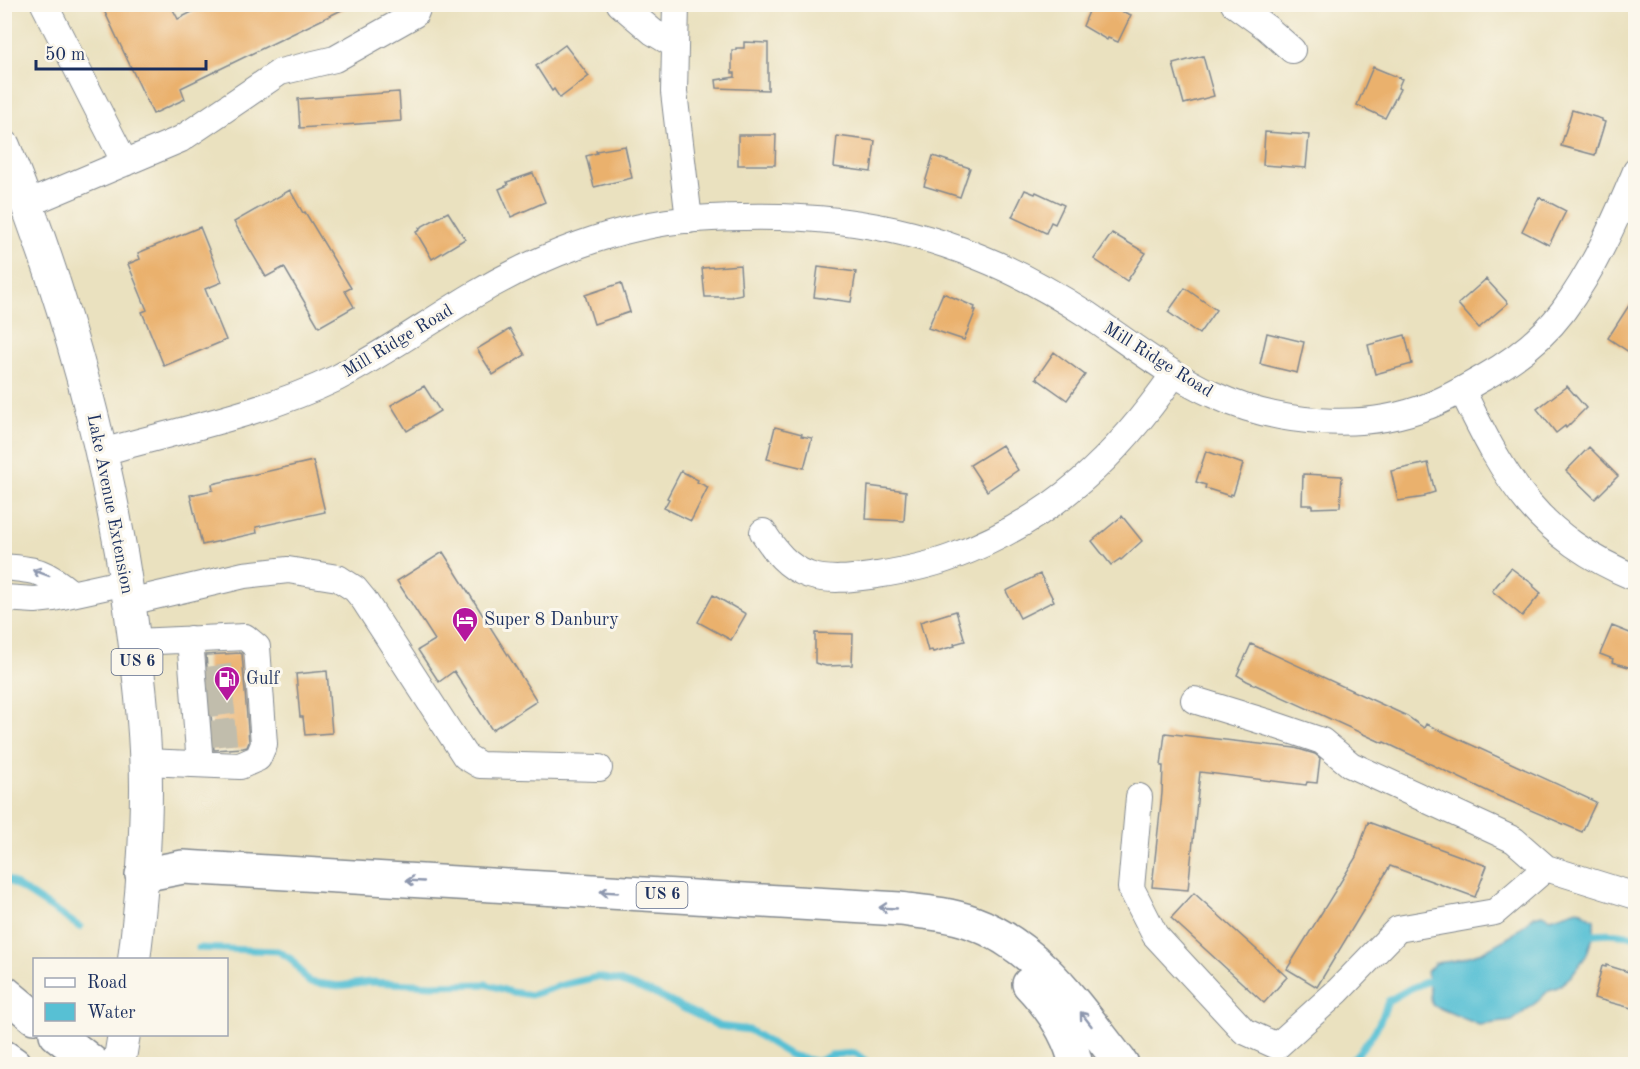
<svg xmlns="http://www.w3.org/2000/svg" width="1640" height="1069" viewBox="0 0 1640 1069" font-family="'Old Standard TT',serif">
<rect width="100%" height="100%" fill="#fbf7ec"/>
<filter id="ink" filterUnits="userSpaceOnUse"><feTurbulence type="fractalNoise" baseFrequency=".0167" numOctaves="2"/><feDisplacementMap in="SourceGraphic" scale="12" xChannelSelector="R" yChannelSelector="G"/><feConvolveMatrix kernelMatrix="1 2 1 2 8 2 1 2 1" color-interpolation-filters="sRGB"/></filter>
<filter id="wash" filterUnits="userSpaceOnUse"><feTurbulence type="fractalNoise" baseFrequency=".008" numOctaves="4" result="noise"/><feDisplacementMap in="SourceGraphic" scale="24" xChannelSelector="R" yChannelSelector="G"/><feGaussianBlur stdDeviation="1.35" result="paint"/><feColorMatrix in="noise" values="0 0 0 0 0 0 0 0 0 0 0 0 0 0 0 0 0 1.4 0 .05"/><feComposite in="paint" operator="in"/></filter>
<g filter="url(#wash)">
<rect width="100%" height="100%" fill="#eae1bf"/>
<path fill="#57c0d4" stroke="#397899" stroke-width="1.5" d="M1578,909L1594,919V934L1586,956L1571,976L1558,987L1549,990L1538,1001L1512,1021L1479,1025L1432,1005L1427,972L1435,963L1453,961L1482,952L1511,936L1534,916L1542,914L1551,918Z"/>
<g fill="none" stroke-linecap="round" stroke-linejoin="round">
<path stroke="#57c0d4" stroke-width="7" d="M4,877L80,927
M1585,935C1603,933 1618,932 1636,937
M199,948L278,951L291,959L309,982L339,986L370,982L432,985L486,984L511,992L531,995L562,985L597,977L619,981L655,994L719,1026L749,1030L790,1055L817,1062L831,1055L855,1053L870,1064
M1348,1064C1369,1041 1378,1031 1388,1001L1409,989L1436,978"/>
</g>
<g id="blocks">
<path fill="#eab16d" d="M101,4H170L178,19L208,4H354L181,88L185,99L153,114Z
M1092,4H1125L1121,11L1131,15L1118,42L1108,38L1107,40L1083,26Z
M744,42L768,43V90L717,88L716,80L735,77V73H732V50H736V48H744Z
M565,45L589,76L560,98L554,89L552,91L536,66Z
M1203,56L1214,96L1184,104L1173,64Z
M1373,67L1402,79L1398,88L1400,89L1385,118L1357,105Z
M399,92L401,121L300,128L298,99Z
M1572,110L1602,119V121L1605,122L1595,155L1561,146Z
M1265,132L1309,135L1306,168L1263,165Z
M738,135H776L775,165H738Z
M837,136L875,141L871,172L834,167Z
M625,146L632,178L594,187L586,156L597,153L596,151Z
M933,156L970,168L960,197L924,186Z
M533,173L545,202L511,217L499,189L508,185L507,182Z
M290,190L303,213L305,212L351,288L345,291L354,307L319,327L284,267L266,277L234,222Z
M1025,190L1035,194L1036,192L1064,205L1055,224L1051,222L1046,233L1012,217Z
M1539,197L1566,211L1549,245L1522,231Z
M448,212L465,239L432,259L416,232L420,230L419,228Z
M200,227L222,282L205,289L226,340L164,366L142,312L147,310L128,264L140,259L138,253Z
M1112,233L1146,253L1127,281L1094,259Z
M740,265L742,294L732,296V297H705L702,268Z
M818,267L856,272L851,302L814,297Z
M1486,279L1508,303L1479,328L1458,304Z
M621,283L630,312L594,324L585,295Z
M1185,288L1216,310L1199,334L1168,312Z
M943,293L975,307L974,310H976L964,340L928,328Z
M1635,296V356L1608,338Z
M510,329L525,355L493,375L477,349Z
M1267,333L1304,342L1297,373L1260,364Z
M1405,335L1412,364L1375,374L1368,345Z
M1054,352L1085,375L1067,400L1036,378Z
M424,386L440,411L407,431L391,405Z
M1567,386L1586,408L1566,428L1565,426L1556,433L1537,409Z
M775,427L802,434L801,436L812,438L804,468L767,459Z
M1002,445L1018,470L987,491L970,465Z
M1589,447L1618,476L1595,499L1566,471Z
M1206,451L1243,464L1233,495L1231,494L1230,496L1205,488L1206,485L1196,482Z
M313,461L325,512L256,527L257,533L202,545L190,495L213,490L212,484Z
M1428,463L1435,492L1425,495V497L1398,501L1391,471Z
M681,471L698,480L697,482L708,487L691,521L664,508L669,499L667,498Z
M1303,474L1342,476L1340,507L1312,508V505H1302Z
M868,486L906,491L904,521L866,519Z
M1122,516L1142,541L1121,560L1120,559L1111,565L1092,541Z
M443,552L537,701L492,730L454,671L439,682L418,650L435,640L397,581Z
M1511,568L1534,585L1533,586L1541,593L1522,616L1492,591Z
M1040,574L1054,601L1020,618L1006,591Z
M713,595L746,614L731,640L698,622Z
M956,611L965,641L954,644L955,646L933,652L932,650L928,651L920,622Z
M1612,626L1635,635V669L1612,662L1613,659L1600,654Z
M815,633L853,634L852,665L826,666L815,663Z
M1251,644L1407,716L1424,728L1426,724L1596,802L1582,832L1500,797L1384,742L1383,743L1247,681L1237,675Z
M240,653L242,654L249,742L247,747L243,748L214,750L206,655Z
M327,671L332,733L305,735L303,717H300L296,674Z
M1165,733L1295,748L1315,754L1320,758L1317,783L1307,782L1306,785L1200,772L1188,890L1152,887L1162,793L1163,766H1161Z
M1368,822L1487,866L1475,897L1390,866L1317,987L1287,969L1356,857Z
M1194,893L1287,977L1264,1003L1171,918Z
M1606,965L1635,974V1009L1594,998L1602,966L1606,967Z"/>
</g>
</g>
<g filter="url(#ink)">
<use href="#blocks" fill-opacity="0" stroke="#82888e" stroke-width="1.5"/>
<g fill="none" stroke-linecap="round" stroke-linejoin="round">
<path stroke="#c1bdac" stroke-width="26" stroke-dasharray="26 13" stroke-linecap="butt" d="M207,680L244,675
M208,704L246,699
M210,734L247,730"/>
<g stroke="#82888e" stroke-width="28">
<path id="minor" d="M44,4L125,163
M620,4L653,32L673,44
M676,4L674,92L689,220
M1234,4L1267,28L1292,50
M27,204L181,139L280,72L335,59L415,14L419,4
M1462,390C1506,482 1538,537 1636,578
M102,452C180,430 265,413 337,378C384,354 427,323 472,296C539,256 617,225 695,219C794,212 887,219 979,257C1017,272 1054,293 1088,315C1129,343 1168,374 1214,395C1276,424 1363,432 1428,406C1447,399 1465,388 1483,378C1513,361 1542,339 1563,311C1594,269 1616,219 1636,171
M763,532C775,551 787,567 809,575C831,582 854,578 877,575C902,571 928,566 952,557C998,540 1044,513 1081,481C1118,449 1147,413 1174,374
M4,567C38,570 45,571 71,593
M4,598L35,600L53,598L126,582
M129,602L244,575L288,570L338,578L355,589L364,600L465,756L480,765L599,768
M190,639L200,764
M135,642L245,637L257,647L264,744L258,758L240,766L145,762
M1194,700L1269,723L1322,741L1351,765L1514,840L1546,868L1636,896
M1139,797L1131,888L1155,935L1244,1031L1277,1046L1338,991L1398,929L1495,912L1546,868"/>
</g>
<g stroke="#82888e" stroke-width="34">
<path id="major" d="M4,146C65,295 107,449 130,608C138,667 146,728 146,788C146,845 141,903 134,960
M119,1064L124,1034"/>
</g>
<g stroke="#82888e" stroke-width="36">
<path id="highway" d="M142,875L183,867L900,909C924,912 949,914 971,922C1040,947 1078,1009 1122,1064
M1029,984C1050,1006 1069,1034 1076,1064
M4,992L34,1017
M56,1034L94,1064
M4,1057L14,1064"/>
</g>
<use href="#minor" stroke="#fff" stroke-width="26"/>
<use href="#major" stroke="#fff" stroke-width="32"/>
<use href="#highway" stroke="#fff" stroke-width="33"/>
</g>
<defs><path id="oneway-shaft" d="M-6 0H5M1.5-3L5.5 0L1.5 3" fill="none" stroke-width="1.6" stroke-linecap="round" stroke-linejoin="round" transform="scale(1.5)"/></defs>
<g stroke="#8d97ae">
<use href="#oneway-shaft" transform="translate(41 573) rotate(-160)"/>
<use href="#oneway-shaft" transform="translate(415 881) rotate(-177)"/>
<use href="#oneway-shaft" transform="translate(609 892) rotate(-177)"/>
<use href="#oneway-shaft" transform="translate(888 908) rotate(-177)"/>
<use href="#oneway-shaft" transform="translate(1086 1019) rotate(-128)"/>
</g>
</g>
<defs>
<g id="hotel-pin" transform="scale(1.35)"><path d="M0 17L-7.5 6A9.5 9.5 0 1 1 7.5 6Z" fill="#b5179e" stroke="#fbf7ec"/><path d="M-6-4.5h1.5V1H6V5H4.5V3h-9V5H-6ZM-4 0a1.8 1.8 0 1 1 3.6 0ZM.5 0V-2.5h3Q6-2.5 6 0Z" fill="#fff"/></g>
<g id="fuel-pin" transform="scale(1.35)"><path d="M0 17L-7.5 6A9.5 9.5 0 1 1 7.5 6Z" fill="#b5179e" stroke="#fbf7ec"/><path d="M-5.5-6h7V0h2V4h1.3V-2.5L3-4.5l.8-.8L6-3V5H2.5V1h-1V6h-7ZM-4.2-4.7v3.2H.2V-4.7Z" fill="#fff"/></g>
</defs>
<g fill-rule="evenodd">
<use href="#hotel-pin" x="465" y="620"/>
<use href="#fuel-pin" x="227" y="679"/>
</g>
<g text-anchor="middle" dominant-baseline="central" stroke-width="6" stroke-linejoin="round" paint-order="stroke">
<g fill="#fbf7ec" stroke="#5e6b89" stroke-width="1.5">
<rect x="111.5" y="649" width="51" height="26" rx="4.5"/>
<rect x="636.5" y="882" width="51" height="26" rx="4.5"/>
</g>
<g font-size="16" font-weight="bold" fill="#1b2f5e">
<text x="137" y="662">US 6</text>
<text x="662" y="895">US 6</text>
</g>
<g font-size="18" fill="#1b2f5e" stroke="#fbf7ec">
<text transform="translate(398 341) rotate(-31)">Mill Ridge Road</text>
<text transform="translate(1158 360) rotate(32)">Mill Ridge Road</text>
<text transform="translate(110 504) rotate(79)">Lake Avenue Extension</text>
</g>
<g font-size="18" fill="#1b2f5e" stroke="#fbf7ec" text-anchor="start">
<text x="484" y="620">Super 8 Danbury</text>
<text x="246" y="679">Gulf</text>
</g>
</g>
<rect width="1640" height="1069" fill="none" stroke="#fbf7ec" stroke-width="24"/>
<rect x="33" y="958" width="195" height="78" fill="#fbf7ec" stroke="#a1a7b3" stroke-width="1.5"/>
<rect x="45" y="978" width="30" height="9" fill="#ffffff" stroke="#a1a7b3" stroke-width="1.5"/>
<text x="87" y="988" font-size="18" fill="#1b2f5e">Road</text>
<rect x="45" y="1003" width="30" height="18" fill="#57c0d4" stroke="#a1a7b3" stroke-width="1.5"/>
<text x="87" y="1018" font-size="18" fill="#1b2f5e">Water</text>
<path d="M36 60v9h170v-9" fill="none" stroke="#1b2f5e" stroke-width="3"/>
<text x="45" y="60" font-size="18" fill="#1b2f5e" stroke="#fbf7ec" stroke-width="4.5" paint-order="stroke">50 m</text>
</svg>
